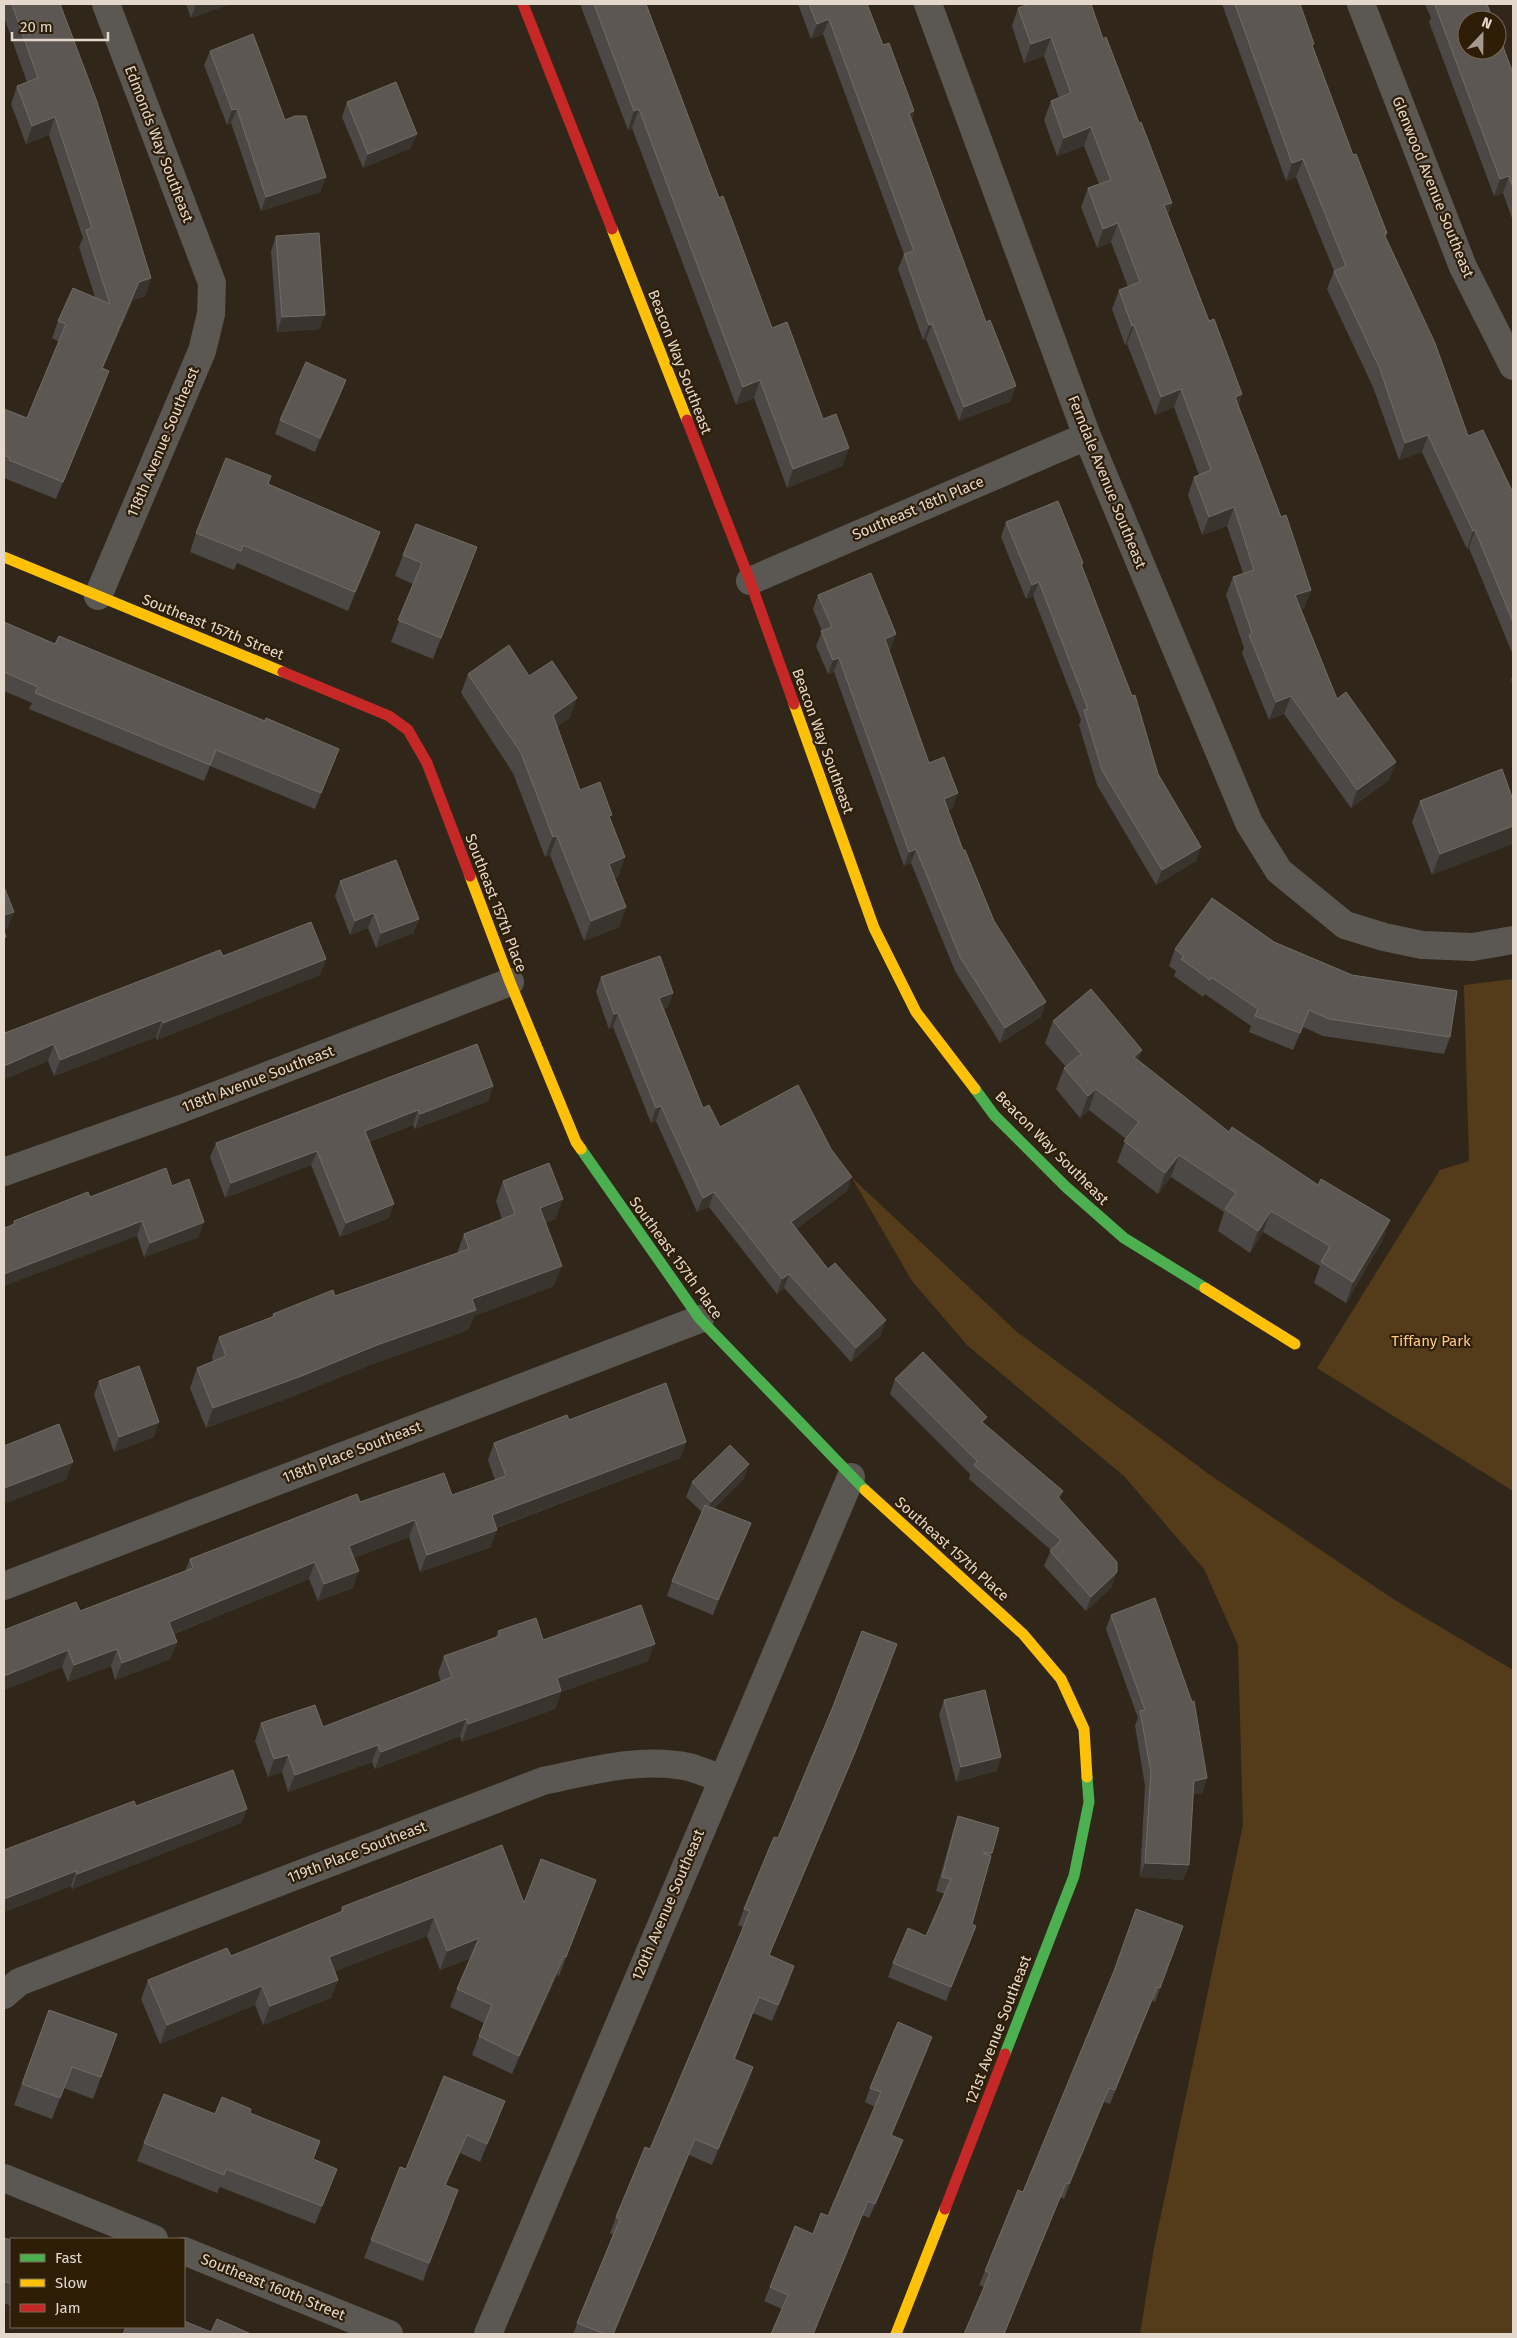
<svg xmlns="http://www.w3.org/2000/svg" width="1517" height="2338" viewBox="0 0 1517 2338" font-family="'Fira Sans',sans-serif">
<rect width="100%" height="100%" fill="#30271a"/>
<path fill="#543c1b" d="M1513,979V1491L1317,1368L1440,1170L1469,1161L1464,985Z
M852,1178L1017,1332L1210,1475L1393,1599L1513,1670V2334H1140L1154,2248L1243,1825L1238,1645L1204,1569L1124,1476L967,1345L912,1281Z"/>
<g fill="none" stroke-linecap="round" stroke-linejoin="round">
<path stroke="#5b5753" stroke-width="28" d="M928,4L1087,436L1249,823L1279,871L1345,925L1384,937L1422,945L1473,947L1513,940
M1361,4L1463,267L1513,366
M750,581L1087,436
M98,596L202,351L211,314L212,283L106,4
M4,1172L181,1109L510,982
M4,1586L700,1319
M4,1995L19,1982L543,1781C591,1771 639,1757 689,1767C700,1770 711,1775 722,1779
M4,2178L154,2239
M184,2251L389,2334
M488,2334L851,1477"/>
<path stroke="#4caf50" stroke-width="11" d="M975,1089L994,1115L1066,1187L1124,1238L1205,1288
M581,1149L700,1319L865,1490
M1005,2054L1074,1876L1089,1802L1087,1777"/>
<path stroke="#ffc107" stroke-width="11" d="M612,229L687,420
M4,557L283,672
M794,704L874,928L916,1012L975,1089
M470,876L510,982L576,1142L581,1149
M1205,1288L1295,1344
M865,1490L1023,1634L1061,1679L1084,1729L1087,1777
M896,2334L945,2209"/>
<path stroke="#c62828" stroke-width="11" d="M523,4L612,229
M687,420L750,581L794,704
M283,672L389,716L408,730L427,763L470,876
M945,2209L1005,2054"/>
</g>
<path fill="#4c4846" d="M4,4H60L151,278L145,296L133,300L103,368V388L56,499L4,478V409L27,418L59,342L52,338L58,321L95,297L79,247L83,238L49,135L26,144L11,104L17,86L27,82L4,17Z
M186,4H230L191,18Z
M580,4H646L719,198L772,328L823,419L849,448L842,466L787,488L754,398L736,405L632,128L628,130Z
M798,4H867L883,45L914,111L912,119L1011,401L959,421L926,339L923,340L898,269L904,254L823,34L811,39Z
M1222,4H1300L1313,47L1353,155L1387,233L1386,237L1468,436L1513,493V655L1469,548L1467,549L1422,452L1399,460L1373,387L1327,289L1334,271L1296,177L1286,181Z
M1425,4H1487L1513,73V221L1503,193L1494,196L1429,22L1431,18Z
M1018,8L1103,39L1172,203L1168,214L1209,321L1242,394L1238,405L1281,517L1311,590L1304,608L1301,609L1337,699L1389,780L1351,808L1284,714L1269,720L1242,653L1244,648L1226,595L1233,577L1243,573L1227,526L1202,535L1188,495L1194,477L1199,475L1174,407L1155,415L1127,344L1125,345L1112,309L1119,290L1128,287L1111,242L1097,248L1081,207L1088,188L1099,184L1084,146L1057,156L1044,120L1051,101L1059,98L1044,56L1024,63L1012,26Z
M210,51L285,120L326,177L320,192L261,211L231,123L227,125L204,65Z
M347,102L411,148L363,168L342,117Z
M276,236L320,329L277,332L271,251Z
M341,394L315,452L275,434L280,420Z
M268,484L380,532L374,550L348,611L237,563L234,570L190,552L196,533Z
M1006,522L1083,563L1082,566L1158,774L1201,847L1196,861L1156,885L1097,785L1079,725L1081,720L1033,596L1026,599L1001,537Z
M477,547L433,659L391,642L413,584L395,576L403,555Z
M818,595L891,649L888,650L929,763L953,808L948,810L963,850L994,921L1041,1017L1000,1043L955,971L911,863L904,866L834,672L828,674L816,646L822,631L813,609Z
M4,622L55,644L339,749L315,809L210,766L204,781L29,709L32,703L4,691Z
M1513,673V684L1511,680Z
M468,674L529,676L570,718L557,726L580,790L610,819L625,857L618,877L614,878L626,907L619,927L584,941L550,855L545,857L513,773L461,693Z
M1502,769L1432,875L1412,822L1420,801Z
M340,881L419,919L413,933L376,948L368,928L350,935L335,896Z
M1175,949L1450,1037L1444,1054L1323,1036L1303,1027L1293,1050L1249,1032L1251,1026L1205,994L1203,997L1174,976L1176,971L1169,966Z
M223,956L326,959L320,975L157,1040L156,1037L54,1076L48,1061L5,1033Z
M601,977L673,993L668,1007L664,1009L703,1108L720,1127L847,1191L796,1229L881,1335L851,1362L784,1288L777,1294L709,1207L697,1212L656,1121L651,1123L613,1027L609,1029L596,992Z
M1053,1021L1138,1061L1229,1132L1318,1185L1390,1220L1382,1241L1346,1303L1314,1283L1320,1266L1263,1232L1250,1253L1218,1231L1224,1212L1171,1177L1158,1194L1117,1162L1126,1139L1089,1110L1080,1118L1056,1089L1064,1068L1066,1067L1045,1043Z
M493,1086L488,1101L415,1129L413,1125L369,1142L389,1218L340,1237L311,1165L225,1198L210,1157L216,1143Z
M503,1181L563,1199L555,1219L545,1223L554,1286L474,1316L468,1330L370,1365L291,1397L206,1428L190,1388L197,1368L213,1361L212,1357L219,1337L272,1317L273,1314L335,1296L457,1253L464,1234L502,1219L496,1201Z
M172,1186L199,1237L144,1257L137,1236L12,1225L14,1221L90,1197Z
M895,1379L984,1424L1060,1500L1112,1587L1086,1611L1044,1566L1051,1550L969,1479L970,1474L890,1394Z
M99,1381L154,1437L114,1452L94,1395Z
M569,1420L686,1442L680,1458L496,1528L491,1547L420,1572L409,1537L354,1558L353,1588L318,1601L309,1579L174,1634L177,1642L170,1659L115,1680L111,1666L68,1682L62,1667L4,1690V1630L80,1611L185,1571L190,1559L360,1502L452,1495L495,1480L488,1460L494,1443Z
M744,1479L714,1508L751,1523L713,1615L667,1596L672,1581L702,1512L686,1497L692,1482Z
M1111,1615L1207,1778L1202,1793L1193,1794L1189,1865L1183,1880L1140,1877L1145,1786L1135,1725L1138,1718L1106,1629Z
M498,1631L648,1661L561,1692L555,1709L462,1742L460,1736L375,1769L372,1762L288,1792L282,1772L268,1777L255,1741L261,1723L323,1727L441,1682L438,1673L444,1656L496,1637Z
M892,1660L849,1768L769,1955L789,1982L772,2021L753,2013L735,2059L753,2067L748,2083L712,2165L689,2155L614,2334H573L613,2235L610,2233L616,2217L650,2149L743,1927L738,1925L744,1909Z
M944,1700L1001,1757L996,1771L956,1782L939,1715Z
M136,1806L247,1809L241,1823L72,1889L71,1886L4,1912V1850Z
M958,1816L999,1828L972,1924L971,1940L946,2001L888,1977L893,1963L926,1936L945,1894L936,1891L953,1831Z
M596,1880L559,1976L557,1975L512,2074L472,2055L484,2023L450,2007L457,1989L471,1958L440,1970L427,1936L335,1971L338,1980L331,1998L263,2025L255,2005L160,2044L141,1999L148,1980L231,1956L340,1913L342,1907L524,1903Z
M1183,1926L1155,2002L1152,2001L1110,2104L1104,2102L1064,2199L1061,2197L984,2287L979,2285L985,2271L1023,2192Z
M49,2010L117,2034L93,2099L64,2088L52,2119L14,2105Z
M927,2051L892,2135L897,2155L869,2218L862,2215L814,2334H771L782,2309L764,2301L770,2287L828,2216L875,2107L865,2102L870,2088Z
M444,2076L498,2120L480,2162L460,2153L446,2185L458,2190L423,2281L364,2258L371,2240L406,2169Z
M250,2113L314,2159L337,2169L315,2224L220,2187L217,2193L137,2161L144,2143L215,2114Z
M4,2238L11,2240V2306L4,2303Z"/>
<path fill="#3a342e" d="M196,4H230L191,18Z
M829,19L823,34L811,39L817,24Z
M1051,37L1044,56L1024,63L1031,44Z
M237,109L231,123L227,125L232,110Z
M639,109L632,128L628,130L634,111Z
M914,111L909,126V113Z
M55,117L49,135L26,144L32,126Z
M1091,127L1084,146L1057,156L1064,138Z
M417,134L411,148L363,168L368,154Z
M1303,159L1296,177L1286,181L1292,163Z
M1509,176L1503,193L1494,196L1500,179Z
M326,177L320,192L261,211L266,197Z
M1172,203L1165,221L1164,205Z
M1118,223L1111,242L1097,248L1103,229Z
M151,278L145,296L133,300L95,385L102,368L139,282Z
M325,315L320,329L277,332L282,317Z
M932,324L926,339L923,340L929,325Z
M1134,325L1127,344L1125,345L1132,326Z
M109,371L103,388L56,499L63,482Z
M346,380L341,394L315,452L320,438Z
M760,380L754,398L736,405L743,387Z
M1016,386L1011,401L959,421L964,407Z
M1181,389L1174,407L1155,415L1161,397Z
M1242,394L1235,413V397Z
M1428,435L1422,452L1399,460L1405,443Z
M849,448L842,466L787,488L793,469Z
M1234,507L1227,526L1202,535L1209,517Z
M1475,530L1469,548L1467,549L1473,531Z
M380,532L374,550L348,611L355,592Z
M477,547L469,569L433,659L441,638Z
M1039,582L1033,596L1026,599L1032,585Z
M1311,590L1304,608L1288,614L1295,595Z
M896,634L891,649L879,654L885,639Z
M839,658L834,672L828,674L833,660Z
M1291,696L1284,714L1269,720L1276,702Z
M577,698L570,718L546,734L553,715Z
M339,749L333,765L315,809L321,793Z
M1396,762L1389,780L1351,808L1357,790Z
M958,793L953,808L938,814L944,799Z
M1513,826V844L1432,875L1440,854Z
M557,836L550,855L545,857L553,837Z
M1201,847L1196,861L1156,885L1162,870Z
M916,849L911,863L904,866L909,852Z
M625,857L618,877L602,883L609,864Z
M626,907L619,927L584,941L591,921Z
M14,912L8,928L4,930V915Z
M374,913L368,928L350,935L355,921Z
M419,919L413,933L376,948L381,933Z
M326,959L320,975L157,1040L163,1023Z
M673,993L668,1007L654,1012L659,998Z
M1046,1002L1041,1017L1000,1043L1005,1028Z
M1309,1010L1303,1027L1293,1050L1300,1033Z
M618,1013L613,1027L609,1029L614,1014Z
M162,1020L156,1037L54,1076L60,1060Z
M54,1044L48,1061L4,1080V1066Z
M1142,1050L1134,1071V1057Z
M493,1086L488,1101L415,1129L420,1114Z
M1096,1089L1089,1110L1080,1118L1088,1096Z
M661,1106L656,1121L651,1123L656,1108Z
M418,1110L413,1125L360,1145L365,1131Z
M317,1151L311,1165L225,1198L231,1183Z
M1179,1155L1171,1177L1158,1194L1165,1173Z
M852,1177L847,1191L786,1237L791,1222Z
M714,1192L709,1207L697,1212L703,1198Z
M563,1199L555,1219L532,1228L540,1208Z
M394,1204L389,1218L340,1237L346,1223Z
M1271,1211L1263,1232L1250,1253L1258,1231Z
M1390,1220L1382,1241L1346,1303L1353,1282Z
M142,1221L137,1236L4,1286V1274Z
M204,1222L199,1237L144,1257L150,1243Z
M562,1266L554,1286L474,1316L468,1330L370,1365L291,1397L206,1428L213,1408L472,1299Z
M789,1274L784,1288L777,1294L782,1279Z
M886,1320L881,1335L851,1362L856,1348Z
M159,1422L154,1437L114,1452L119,1437Z
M686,1442L680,1458L486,1531L492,1515Z
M73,1462L66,1480L4,1504V1488Z
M749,1464L744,1479L705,1516L711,1502Z
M1063,1491L1058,1506V1497Z
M415,1520L409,1537L343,1562L349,1546Z
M751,1523L745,1538L713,1615L718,1600Z
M497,1530L491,1547L420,1572L427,1555Z
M315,1562L309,1579L163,1638L169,1622Z
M359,1571L353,1588L318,1601L324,1584Z
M1117,1572L1112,1587L1086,1611L1091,1597Z
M177,1642L170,1659L115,1680L122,1663Z
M655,1644L648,1661L561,1692L555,1709L462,1742L468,1724L557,1678Z
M897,1644L849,1768L763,1971L769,1955Z
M117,1649L111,1666L68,1682L74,1665Z
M68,1650L62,1667L4,1690V1676Z
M466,1719L460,1736L375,1769L381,1752Z
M378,1745L372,1762L288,1792L295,1775Z
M288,1755L282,1772L268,1777L274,1759Z
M1001,1757L996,1771L956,1782L961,1767Z
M1207,1778L1202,1793L1189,1795L1194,1781Z
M247,1809L241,1823L72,1889L77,1874Z
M1145,1863L1189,1865L1183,1880L1140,1877Z
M76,1871L71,1886L4,1912V1899Z
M596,1880L589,1899L559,1976L566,1957Z
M434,1917L427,1936L322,1976L329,1957Z
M976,1926L971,1940L946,2001L951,1987Z
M479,1938L473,1957L440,1970L447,1951Z
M564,1956L557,1975L512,2074L519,2056Z
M794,1966L789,1982L772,2021L778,2005Z
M338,1980L331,1998L263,2025L270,2006Z
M262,1986L255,2005L160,2044L167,2025Z
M1157,1987L1152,2001L1110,2104L1115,2090Z
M759,1997L753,2013L728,2075L734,2059Z
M932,2037L927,2051L886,2149L891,2135Z
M753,2067L748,2083L712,2165L718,2149Z
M1109,2088L1104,2102L1064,2199L1069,2184Z
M505,2101L498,2120L480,2162L487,2144Z
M467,2135L460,2153L439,2203L445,2185Z
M695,2139L689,2155L614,2334H613Z
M903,2140L897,2155L869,2218L875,2204Z
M458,2190L452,2208L423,2281L429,2263Z
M868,2201L814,2334H813Z"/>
<path fill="#5d5754" stroke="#726c67" d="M12,4H60L97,102L151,278L139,282L102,368L109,371L63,482L9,460L10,458L4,455V409L27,418L66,324L58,321L73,288L110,304L86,230L92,228L55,117L32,126L17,86L38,78Z
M594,4H646L719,198L723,196L772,328L787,322L823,419L836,414L849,448L793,469L760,380L743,387L639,109L634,111Z
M809,4H867L883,45L889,43L914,111L909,113L986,322L990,320L1016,386L964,407L932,324L929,325L904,254L914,251L829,19L817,24Z
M1029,4H1091L1103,39L1106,37L1139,123L1141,122L1172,203L1164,205L1209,321L1214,319L1242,394L1235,397L1281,517L1286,515L1311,590L1295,595L1337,699L1346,692L1396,762L1357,790L1291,696L1276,702L1249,635L1252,633L1233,577L1254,570L1234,507L1209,517L1194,477L1211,470L1181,389L1161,397L1134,325L1132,326L1119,290L1140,282L1118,223L1103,229L1088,188L1111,180L1091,127L1064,138L1051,101L1071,93L1051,37L1031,44L1018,8Z
M1235,4H1300L1314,44L1312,45L1353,155L1356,154L1387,233L1384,234L1435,343L1468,436L1483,430L1513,493V622L1475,530L1473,531L1428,435L1405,443L1380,369L1334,271L1346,266L1303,159L1292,163Z
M1438,4H1487L1493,20H1467V50H1497V31L1513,73V188L1509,176L1500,179L1435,5Z
M253,34L285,120L295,116H306L326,177L266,197L237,109L232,110L210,51Z
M396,82L417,134L368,154L347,102Z
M319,233L325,315L282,317L276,236Z
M306,362L346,380L320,438L280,420Z
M226,458L271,476L268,484L380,532L355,592L243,545L241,551L196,533Z
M1058,501L1083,563L1081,564L1132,696L1135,695L1158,774L1201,847L1162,870L1102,770L1084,710L1088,709L1039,582L1032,585L1006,522Z
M416,524L477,547L441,638L398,620L422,563L403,555Z
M871,573L896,634L885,639L929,763L944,757L958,793L944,799L963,850H965L994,921L1046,1002L1005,1028L960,957L916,849L909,852L839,658L833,660L821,631L832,627L818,595Z
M4,622L55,644L59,636L265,721L266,718L339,749L321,793L216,750L210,765L35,693L38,687L4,672Z
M509,645L529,676L552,661L577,698L553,715L580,790L600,782L612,815L609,816L625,857L609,864L626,907L591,921L557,836L553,837L521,753L468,674Z
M1502,769L1513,800V826L1440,854L1420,801Z
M396,860L419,919L381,933L374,913L355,921L340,881Z
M4,887L14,912L4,915Z
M1212,898L1274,942L1352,975L1457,991L1450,1037L1329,1019L1309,1010L1300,1033L1255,1016L1258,1009L1211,977L1210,980L1181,959L1184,956L1175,949Z
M311,922L326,959L163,1023L162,1020L60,1060L54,1044L4,1066V1030L5,1033L220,950L223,956Z
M4,930L6,937L4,938Z
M660,956L673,993L659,998L703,1108L709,1105L720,1127L798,1085L831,1149L852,1177L791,1222L828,1269L835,1263L886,1320L856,1348L789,1274L782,1279L714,1192L703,1198L661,1106L656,1108L618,1013L614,1014L601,977Z
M1091,989L1142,1050L1134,1057L1229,1132L1232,1127L1318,1185L1321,1179L1390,1220L1353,1282L1321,1262L1330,1246L1271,1211L1258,1231L1225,1209L1236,1193L1179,1155L1165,1173L1124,1141L1139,1122L1096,1089L1088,1096L1064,1068L1081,1054L1053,1021Z
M477,1044L493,1086L420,1114L418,1110L365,1131L394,1204L346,1223L317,1151L231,1183L216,1143Z
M549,1163L563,1199L540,1208L562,1266L472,1299L476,1310L377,1345L299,1377L213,1408L197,1368L226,1356L219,1337L275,1316L273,1314L333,1290L335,1296L469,1249L464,1234L515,1214L503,1181Z
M166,1168L172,1186L189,1179L204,1222L150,1243L142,1221L4,1274V1228L15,1224L14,1221L88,1192L90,1197Z
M923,1352L987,1417L982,1422L1063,1491L1058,1497L1117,1562V1572L1091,1597L1050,1551L1061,1540L974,1465L977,1461L895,1379Z
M139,1366L159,1422L119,1437L99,1381Z
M666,1383L686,1442L492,1515L497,1530L427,1555L415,1520L349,1546L359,1571L324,1584L315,1562L169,1622L177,1642L122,1663L117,1649L74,1665L68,1650L4,1676V1630L76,1602L80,1611L193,1568L190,1559L357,1494L360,1502L444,1473L452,1495L506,1476L494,1443L567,1415L569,1420Z
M59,1424L73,1462L4,1488V1446Z
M730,1445L749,1464L711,1502L692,1482Z
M705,1505L751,1523L718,1600L672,1581Z
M1155,1598L1192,1702L1194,1701L1207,1778L1194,1781L1189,1865L1145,1863L1151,1772L1140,1711L1145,1710L1111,1615Z
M641,1605L655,1644L557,1678L561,1691L468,1724L466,1719L381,1752L378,1745L295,1775L288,1755L274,1759L261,1723L315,1705L323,1727L452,1677L444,1656L500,1636L498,1631L536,1618L543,1640Z
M862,1631L897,1644L855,1752L769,1955L794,1966L778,2005L759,1997L734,2059L753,2067L718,2149L695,2139L613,2334H605L577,2323L620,2219L616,2217L645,2147L650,2149L704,2022L750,1911L744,1909L774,1837L778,1838L832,1709Z
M985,1690L1001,1757L961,1767L944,1700Z
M233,1770L247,1809L77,1874L76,1871L4,1899V1850L134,1801L136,1806Z
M958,1816L999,1828L992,1853H983L991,1856L972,1924L976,1926L951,1987L893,1963L908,1928L926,1936L951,1879L942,1877Z
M502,1845L524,1903L541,1859L596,1880L566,1957L564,1956L519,2056L479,2036L492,2005L457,1989L479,1938L447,1951L434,1917L329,1957L338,1980L270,2006L262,1986L167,2025L148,1980L227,1948L231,1956L343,1911L342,1907Z
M1136,1909L1183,1926L1160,1988L1157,1987L1115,2090L1109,2088L1069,2184L1066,2183L1004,2334H964L990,2273L985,2271L1018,2190L1023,2192L1114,1971Z
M49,2010L117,2034L101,2077L72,2067L60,2098L22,2084Z
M898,2022L932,2037L891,2135L903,2140L875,2204L868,2201L813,2334H771L788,2295L770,2287L795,2226L813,2234L821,2213L828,2216L881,2092L870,2088Z
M444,2076L505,2101L487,2144L467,2135L445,2185L458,2190L429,2263L371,2240L400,2167L406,2169Z
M164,2094L215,2114L222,2097L251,2109L250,2113L320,2141L313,2159L337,2169L322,2206L226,2169L224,2175L144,2143Z
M4,2238L11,2240V2284L4,2281Z
M217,2319L251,2334H123L126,2327H184V2321L211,2332Z"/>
<g text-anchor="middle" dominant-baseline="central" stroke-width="4.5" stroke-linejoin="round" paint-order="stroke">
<g font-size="15" fill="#e3d8cb" stroke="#2e1e08">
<text transform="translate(159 144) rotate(69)">Edmonds Way Southeast</text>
<text transform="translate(1433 187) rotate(68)">Glenwood Avenue Southeast</text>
<text transform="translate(680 362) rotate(69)">Beacon Way Southeast</text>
<text transform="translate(163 442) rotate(-67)">118th Avenue Southeast</text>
<text transform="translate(1107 482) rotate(68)">Ferndale Avenue Southeast</text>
<text transform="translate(918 508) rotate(-23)">Southeast 18th Place</text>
<text transform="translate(213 627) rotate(22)">Southeast 157th Street</text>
<text transform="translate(823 741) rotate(70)">Beacon Way Southeast</text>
<text transform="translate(496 903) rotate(69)">Southeast 157th Place</text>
<text transform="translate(258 1079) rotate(-21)">118th Avenue Southeast</text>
<text transform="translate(1052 1148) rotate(45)">Beacon Way Southeast</text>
<text transform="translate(676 1258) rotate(54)">Southeast 157th Place</text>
<text transform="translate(352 1452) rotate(-21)">118th Place Southeast</text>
<text transform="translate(952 1549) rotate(42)">Southeast 157th Place</text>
<text transform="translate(357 1852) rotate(-21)">119th Place Southeast</text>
<text transform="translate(668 1905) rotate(-67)">120th Avenue Southeast</text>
<text transform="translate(998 2030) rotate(-69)">121st Avenue Southeast</text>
<text transform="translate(273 2287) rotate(22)">Southeast 160th Street</text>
</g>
<g font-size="15" fill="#fec986" stroke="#2e1e08">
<text x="1431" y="1341">Tiffany Park</text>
</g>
</g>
<rect width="1517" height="2338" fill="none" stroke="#e3d8cb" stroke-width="10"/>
<rect x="10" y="2238" width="175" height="90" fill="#2e1e08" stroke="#766856"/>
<rect x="20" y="2254" width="25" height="8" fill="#4caf50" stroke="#766856"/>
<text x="55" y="2263" font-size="15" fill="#e3d8cb">Fast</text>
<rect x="20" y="2279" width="25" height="8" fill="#ffc107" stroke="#766856"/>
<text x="55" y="2288" font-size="15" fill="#e3d8cb">Slow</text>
<rect x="20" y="2304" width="25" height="8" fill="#c62828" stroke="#766856"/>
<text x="55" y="2313" font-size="15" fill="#e3d8cb">Jam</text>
<g transform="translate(1482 35) rotate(22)"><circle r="24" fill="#2e1e08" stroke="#766856"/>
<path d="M0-4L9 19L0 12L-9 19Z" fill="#a49a8d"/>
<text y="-8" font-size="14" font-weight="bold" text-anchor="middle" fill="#e3d8cb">N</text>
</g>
<path d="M12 32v8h96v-8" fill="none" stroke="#e3d8cb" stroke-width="2.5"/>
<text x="20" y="32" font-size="15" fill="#e3d8cb" stroke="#2e1e08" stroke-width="4" paint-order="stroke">20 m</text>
</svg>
